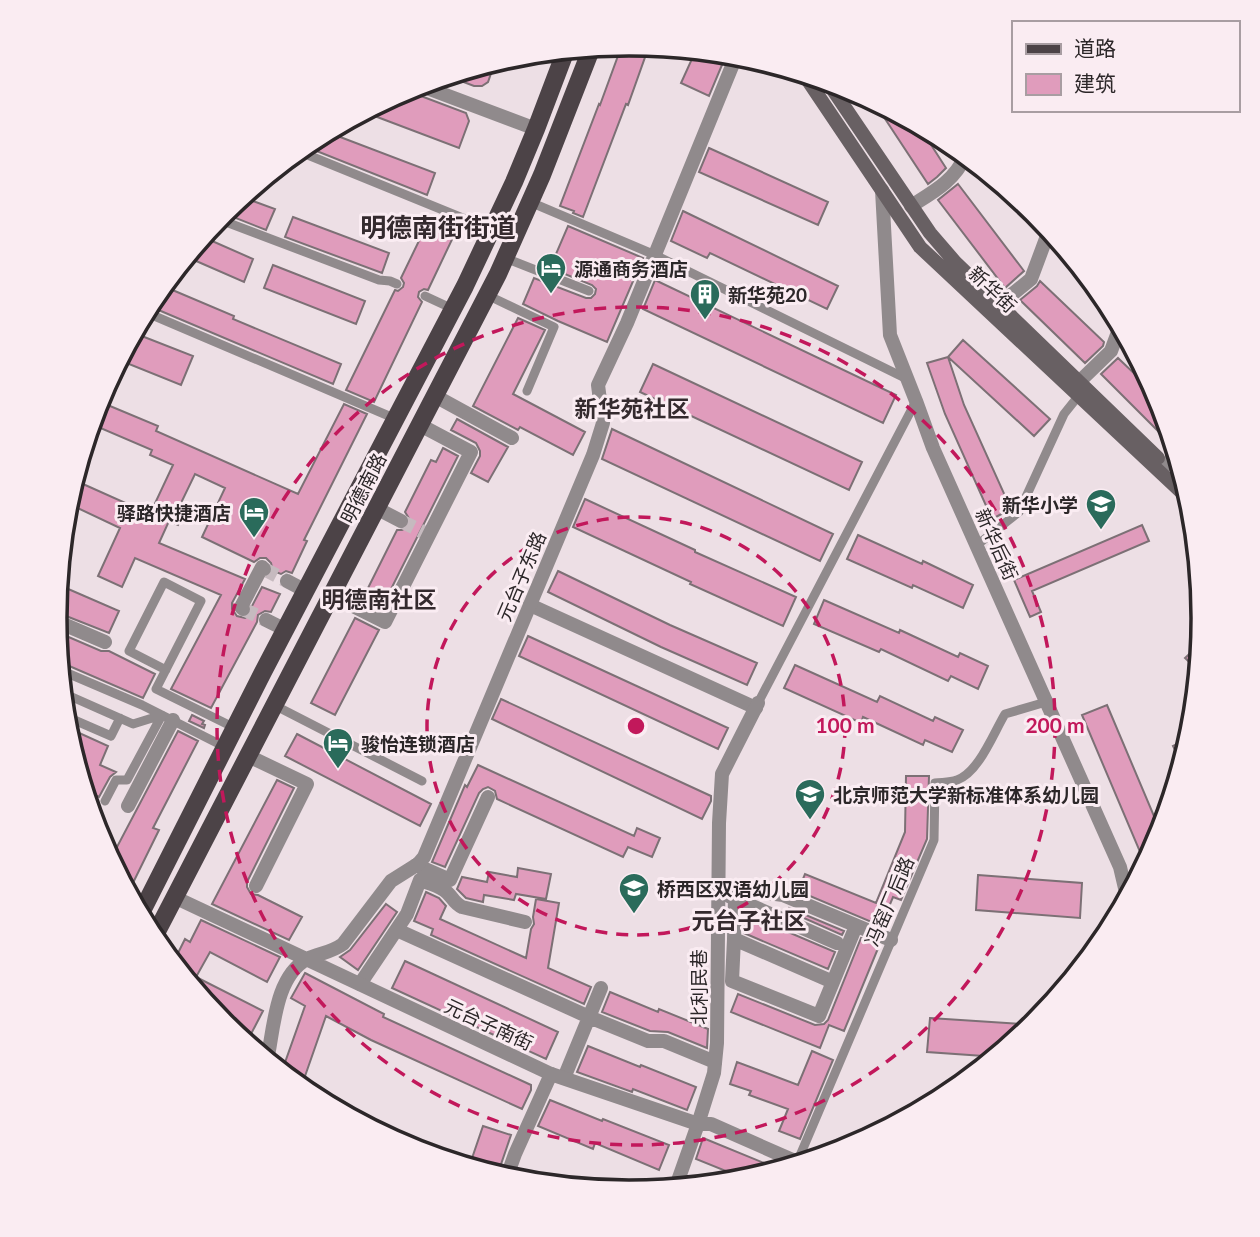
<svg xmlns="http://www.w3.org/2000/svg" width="1260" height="1237" viewBox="0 0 1260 1237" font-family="Lato,'Noto Sans SC',sans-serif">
<rect width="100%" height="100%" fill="#eddfe5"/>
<path fill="#e09cbc" stroke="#7c7075" stroke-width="2" d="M630,44L649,46L628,105L626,104L583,217L573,213L574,211L560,206L599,104L600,105L622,45Z
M696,50L727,53L709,96L681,83Z
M495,62L488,82L482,86H474L448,76Z
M405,90L466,113L469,121L459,148L364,112Z
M872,99L917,123L946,168L937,177L928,184Z
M327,132L435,173L427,195L304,146Z
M709,148L828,202L818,225L699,172Z
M958,184L1024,271L1005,288L938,200Z
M242,197L275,209L266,230L223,213Z
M683,211L838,286L827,309L710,253L707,258L671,241Z
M431,216L457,229L428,290L424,289L419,292L418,297L422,302L374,402L346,390L395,290L398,291L403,287L404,283L401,278Z
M293,217L389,253L382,273L285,237Z
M568,226L643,258L607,342L558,321L523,304L534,278L586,298H591L595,294L596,289L592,285L550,268Z
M203,237L253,259L244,282L187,257Z
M273,265L365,301L356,324L264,288Z
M655,280L896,395L883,423L643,309Z
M1040,281L1104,342L1103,346L1085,363L1020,300L1037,286Z
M163,286L234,316L233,319L341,364L333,384L149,306Z
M518,318L545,330L513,394L585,432L573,455L520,427L518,430L473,406Z
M134,333L193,356L181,385L119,360Z
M963,340L1050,419L1034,436L948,357Z
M948,357L964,405L1011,509L992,519L945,414L927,363Z
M1118,358L1162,400L1175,444L1172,445L1101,374Z
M653,364L862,462L849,490L640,392Z
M98,401L158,426L156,431L298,494L344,404L367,414L304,540L307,541L292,573L286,571L281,574L273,571L271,563L266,558H260L254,562L202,537L225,488L195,474L180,505L186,508L178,525L169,521L159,543L245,579L232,603V609L237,616L245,618L250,615L252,606L262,587L280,594L271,612L265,611L258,615L257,622L211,708L171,689L221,595L135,558L122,587L98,576L120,528L67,503L74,480L150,514L173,465L150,455L152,450L91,424Z
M457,419L508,447L488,482L471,473L480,456V451L476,443L451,430Z
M612,429L833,534L820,561L602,459Z
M443,448L458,456L381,609L362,600L397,530H402L409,526L410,520L405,512L431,460L436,462Z
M585,499L695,550V552L796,597L783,626L690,584L691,582L573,527Z
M1142,525L1149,541L1032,591L1041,612L1030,617L1014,580Z
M858,535L922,564L923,561L973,585L963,608L913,585L912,588L847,559Z
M558,571L670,625L757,663L747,685L661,647L548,592Z
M59,585L119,611L109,633L56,612Z
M824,600L899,633L900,630L958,657L960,653L988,666L978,689L951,676L948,681L881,649L879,652L814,624Z
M355,618L379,630L335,715L311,703Z
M57,632L101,651H109L155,674L143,698L60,662Z
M528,636L728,728L718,749L519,656Z
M1203,641L1201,658L1200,672L1185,658Z
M795,665L877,702L880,696L933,721L935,717L963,730L952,752L925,740L923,745L863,717L861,723L784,688Z
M501,699L711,796V801L702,819L492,719Z
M1107,705L1162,835L1146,866L1082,715Z
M192,715L204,721L202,724L205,725L204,728L189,721Z
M66,727L108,746L100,765L116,772L110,777L99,797L84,790Z
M178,731L198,741L153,828L159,830L128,893L99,839L117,847Z
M297,734L431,804L420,826L285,756Z
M1192,737L1183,766L1173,746Z
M478,765L634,836L637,828L660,838L652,857L628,847L623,857L497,799L495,791L488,787L483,789L479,793L445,867L432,862L465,785L467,787Z
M906,776H929L927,839L901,900L893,897L881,926L798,891L805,874L876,903L905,832Z
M277,780L294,788L247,882V887L251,894L258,895L302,917L289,940L212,904Z
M518,868L551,874L546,899L516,894L514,900L484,895L483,902L466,898L457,889L462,877L487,882L489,872L517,877Z
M978,875L1082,883L1080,918L976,910Z
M426,892L439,898L446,906L440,919L526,958L531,929L534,924L533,917L536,899L559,903L548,968L591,987L584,1004L431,935L433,929L414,921Z
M386,904L397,912L358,970L340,957L350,950Z
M789,908L844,931L842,935L788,911Z
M746,914L835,952L828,969L744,933Z
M201,920L280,957L267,982L210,952L196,977L263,1011L251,1034L216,1016L173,963L185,939L190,942Z
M861,938L879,946L844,1031L829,1025L820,1048L731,1012L738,994L815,1025L824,1024L828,1020Z
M405,961L558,1032L546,1059L392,988Z
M305,973L384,1014L383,1017L531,1085V1090L522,1109L371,1040L326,1016L304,1079L282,1071L305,1006L291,998Z
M610,992L658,1012L659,1009L708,1029L707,1048L668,1032L650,1031L602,1012Z
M930,1018L1036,1025L998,1057L927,1052Z
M588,1046L640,1067L641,1065L696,1087L687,1110L633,1089L632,1092L577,1072Z
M812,1051L833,1060L800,1139L779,1131L788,1109L749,1095L751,1091L730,1084L737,1062L798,1085Z
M550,1100L602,1121L603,1119L669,1145L659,1170L595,1143L593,1149L538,1126Z
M483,1126L511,1135L497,1176L469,1167Z
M703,1138L781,1170L748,1180L696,1159Z"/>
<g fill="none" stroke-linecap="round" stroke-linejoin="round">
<path stroke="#c6babf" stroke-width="14" stroke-dasharray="14 7" stroke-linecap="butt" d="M401,521L425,533
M264,569L287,581
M243,609L266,620"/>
<path stroke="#908a8c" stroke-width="9" d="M298,151L492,230
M530,202L655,255L907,379
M218,219L379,280L390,281L397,284
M505,258L589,291
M487,295L554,327L527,391
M425,296L453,309
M145,312L396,419
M977,545L1019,512L1064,414L1080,394
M60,670L142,705L225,747
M166,670L129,651L164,582L201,601L156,689L235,728
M63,693L133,724L162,715
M758,703L916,401
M274,705L422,781
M65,716L111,736L120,718
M105,801L116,780H127L162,715
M796,1165L934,840L935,783C942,782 950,783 957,780C979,772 993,734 1005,714L1046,702"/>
<path stroke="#908a8c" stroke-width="14" d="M911,206C935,191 954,181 966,155
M999,305L1031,279L1050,228
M1079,382L1111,351L1121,324
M435,396L512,438
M1166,465L1177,453
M376,508L401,521
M287,581L306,591
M331,595L385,622L471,452L420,425
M530,605L756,708
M243,609L241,607L262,567L264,569
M266,620L286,630
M56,621L105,642
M248,756L307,784L256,886
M128,806L173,720
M416,865L450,880L488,797
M718,886L783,895L891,940
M729,896L837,943
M735,899L734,939L833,982
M397,930L589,1017L648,1041H664L715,1062
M734,939L732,981L819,1016L856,926
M360,984L407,914L420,880C428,883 437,885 444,890C452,895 453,903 462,907L525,922
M564,1078L601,988
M506,1179L515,1154L551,1074
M675,1189L698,1124"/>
<path stroke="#908a8c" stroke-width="14" d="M419,85L536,129
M882,190L890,335L916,401L933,448L1120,867L1128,901
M174,897L551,1074L698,1124H711L797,1162
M267,1061C274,1028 275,977 307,959C319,953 331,953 343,944L391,881L418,864L424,857L593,455L603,423L598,385L627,323L737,54
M698,1124L714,1073L717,1043L719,823L722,774L758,703"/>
<path stroke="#686063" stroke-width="14" d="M803,73L920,247L1193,503
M827,81L930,233L955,262L1158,458"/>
<path stroke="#4c4347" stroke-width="18" d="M140,915L263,672L465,286L514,182L536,129L566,50
M153,939L498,274L542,175L592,47"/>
</g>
<g fill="none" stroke="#c2185b" stroke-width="3.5" stroke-dasharray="12 9">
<circle cx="636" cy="726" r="209"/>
<circle cx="636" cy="726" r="419"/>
</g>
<defs>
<g id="hotel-pin" transform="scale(1.575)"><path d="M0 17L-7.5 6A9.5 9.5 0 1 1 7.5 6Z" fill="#2a6b5b" stroke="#faecf2"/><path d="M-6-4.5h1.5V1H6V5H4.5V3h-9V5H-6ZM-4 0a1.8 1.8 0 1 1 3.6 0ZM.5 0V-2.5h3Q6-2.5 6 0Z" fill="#fff"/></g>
<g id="building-pin" transform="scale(1.575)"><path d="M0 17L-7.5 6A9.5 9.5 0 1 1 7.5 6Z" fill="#2a6b5b" stroke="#faecf2"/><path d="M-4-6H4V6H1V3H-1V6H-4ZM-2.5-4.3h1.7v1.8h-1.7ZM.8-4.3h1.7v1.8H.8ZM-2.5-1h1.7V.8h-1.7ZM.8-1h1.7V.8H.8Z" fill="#fff"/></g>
<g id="school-pin" transform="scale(1.575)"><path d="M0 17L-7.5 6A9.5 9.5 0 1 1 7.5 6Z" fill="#2a6b5b" stroke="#faecf2"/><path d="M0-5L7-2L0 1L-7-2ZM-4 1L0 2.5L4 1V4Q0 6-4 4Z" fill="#fff"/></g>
</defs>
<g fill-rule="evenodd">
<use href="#hotel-pin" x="551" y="268"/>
<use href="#building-pin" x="705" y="294"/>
<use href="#school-pin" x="1101" y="504"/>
<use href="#hotel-pin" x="254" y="512"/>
<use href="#hotel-pin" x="338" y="743"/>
<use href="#school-pin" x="810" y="794"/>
<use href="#school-pin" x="634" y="888"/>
</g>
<g text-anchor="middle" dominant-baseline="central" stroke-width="6" stroke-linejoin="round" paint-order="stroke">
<g font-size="19" font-weight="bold" fill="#2c2729" stroke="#faecf2" text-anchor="start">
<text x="574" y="268">源通商务酒店</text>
<text x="728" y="294">新华苑20</text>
<text x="1078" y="504" text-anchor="end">新华小学</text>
<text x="231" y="512" text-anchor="end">驿路快捷酒店</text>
<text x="361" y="743">骏怡连锁酒店</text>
<text x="833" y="794">北京师范大学新标准体系幼儿园</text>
<text x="657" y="888">桥西区双语幼儿园</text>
</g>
<g font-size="19" fill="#2c2729" stroke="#faecf2">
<text transform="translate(993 289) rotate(43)">新华街</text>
<text transform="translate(363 488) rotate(-63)">明德南路</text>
<text transform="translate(997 544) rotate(66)">新华后街</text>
<text transform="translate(521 576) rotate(-67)">元台子东路</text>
<text transform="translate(889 901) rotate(-67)">冯窑厂后路</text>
<text transform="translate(698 987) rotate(-90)">北利民巷</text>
<text transform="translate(489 1024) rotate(25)">元台子南街</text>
</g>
<g font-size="23" font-weight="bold" fill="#342a2e" stroke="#faecf2">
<text x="632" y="408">新华苑社区</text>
<text x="379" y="599">明德南社区</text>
<text x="749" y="920">元台子社区</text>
</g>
<g font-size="26" font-weight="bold" fill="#342a2e" stroke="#faecf2">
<text x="438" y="227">明德南街街道</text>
</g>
</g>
<path d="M0 0H1260V1237H0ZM67 618a562 562 0 1 1 1124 0a562 562 0 1 1-1124 0Z" fill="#faecf2" fill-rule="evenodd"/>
<path fill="none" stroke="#2c2729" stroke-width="3.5" d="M67 618a562 562 0 1 1 1124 0a562 562 0 1 1-1124 0Z"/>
<circle cx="636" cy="726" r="10" fill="#c2185b" stroke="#faecf2" stroke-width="3.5"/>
<g font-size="21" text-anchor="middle" font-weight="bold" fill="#c2185b" stroke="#faecf2" stroke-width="6" stroke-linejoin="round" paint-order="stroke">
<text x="845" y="733">100 m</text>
<text x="1055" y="733">200 m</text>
</g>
<rect x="1012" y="21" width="228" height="91" fill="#faecf2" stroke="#a89da2" stroke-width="2"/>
<rect x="1026" y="44" width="35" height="10" fill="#4c4347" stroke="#a89da2" stroke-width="2"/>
<text x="1074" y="56" font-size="21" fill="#2c2729">道路</text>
<rect x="1026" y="74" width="35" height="21" fill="#e09cbc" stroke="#a89da2" stroke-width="2"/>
<text x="1074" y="91" font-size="21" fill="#2c2729">建筑</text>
</svg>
